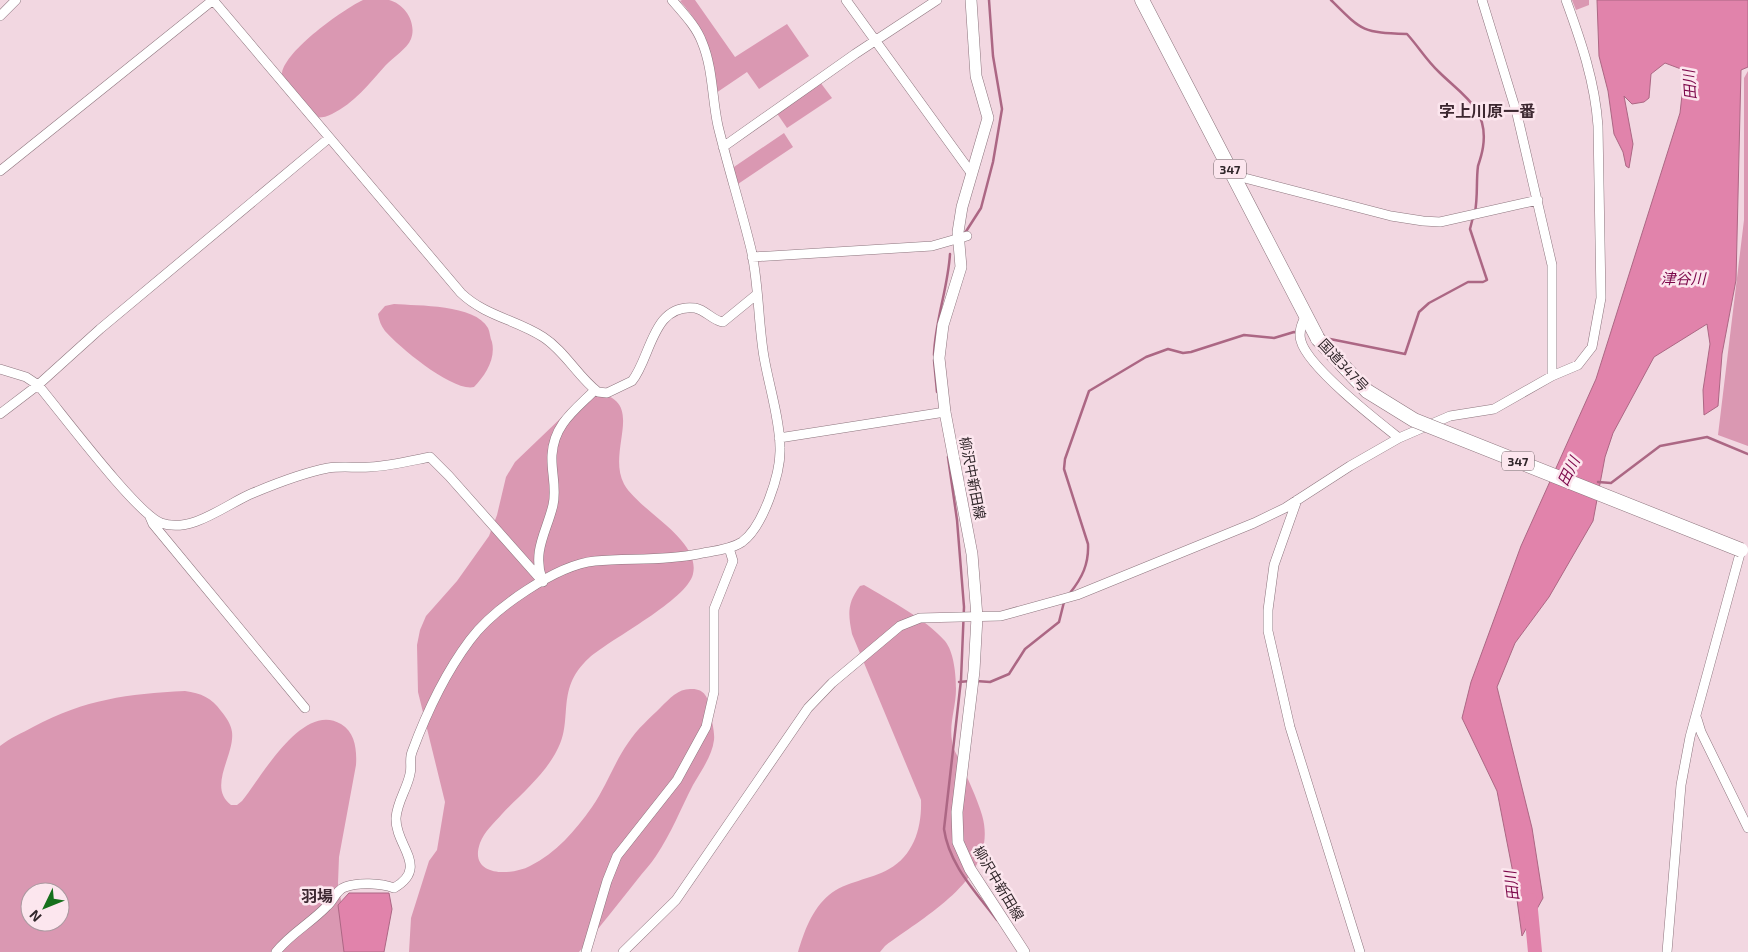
<svg xmlns="http://www.w3.org/2000/svg" width="1748" height="952" viewBox="0 0 1748 952" font-family="'Exo 2','Noto Sans JP',sans-serif">
<rect width="100%" height="100%" fill="#f2d7e1"/>
<path fill="#da98b2" fill-rule="evenodd" d="M363,0C371,0 381,0 389,0C405,4 417,23 411,39C407,49 393,57 385,66C369,84 354,103 332,114C309,126 291,105 285,84C284,81 282,77 282,73C286,50 342,10 363,0Z
M682,0H695L735,57L787,24L809,56L759,89L747,72L716,93C711,54 708,32 680,1Z
M1572,0H1589V5L1576,10Z
M1748,71V446L1718,435L1744,220V78Z
M820,82L832,98L787,128L776,112Z
M784,133L793,147L735,186L731,169Z
M394,304C418,306 475,304 488,328C490,332 490,338 492,342C496,359 485,376 474,387C453,392 400,348 385,331C381,326 379,320 378,314L385,306Z
M588,392C652,396 605,448 624,484C639,511 701,539 693,574C687,600 612,638 589,658C553,691 576,721 555,754C542,777 520,795 502,814C494,823 484,832 480,843C468,877 511,876 530,866C556,853 575,831 592,807C606,787 614,763 628,743C637,729 650,718 661,707C670,698 679,688 692,689C705,689 708,698 710,709C711,719 715,731 714,740C712,756 701,771 693,785C681,808 671,834 656,856C651,864 643,872 637,880C618,904 599,928 579,952H409L411,918L429,861L437,850L445,802L418,692L417,645L420,630L426,616L457,581L489,536L497,515L506,477L515,462Z
M864,585C889,600 926,619 945,641C954,652 956,675 956,689C956,707 949,723 952,741C952,747 956,753 959,759C966,775 977,798 982,815C1000,877 926,915 885,946L880,952H798C804,932 812,909 829,895C846,881 870,880 889,869C914,855 922,827 921,800L852,634C848,614 847,603 860,586Z
M185,691C201,693 212,698 221,711C226,717 231,724 232,732C235,755 207,787 231,805H237L242,801C262,776 303,701 341,724C355,732 357,750 356,765L339,857L338,883L350,952H0V746C10,738 22,733 33,727C86,699 127,694 185,691ZM30,892H60V922H30Z"/>
<path fill="#e183ab" stroke="#ac6784" d="M1597,0H1748V67L1741,70L1736,280L1722,354L1718,406L1704,415L1703,390L1710,344L1707,324L1654,357L1613,433L1605,457L1593,521L1549,597L1515,643L1497,687L1532,828L1543,898L1522,936L1514,878L1497,791L1462,718L1471,682L1521,546L1596,379L1680,113L1683,86L1681,69L1665,63L1651,74L1649,98L1644,102L1632,104L1624,96L1633,144L1629,168L1626,166L1623,152L1614,134L1608,91L1599,56Z
M349,893H389L392,909L384,952H344L338,905Z"/>
<g fill="none" stroke-linecap="round" stroke-linejoin="round">
<path stroke="#ac6784" stroke-width="2.5" d="M1331,0C1363,32 1362,32 1407,34C1418,46 1427,61 1439,72C1462,95 1489,108 1483,147C1482,154 1480,160 1478,166C1476,181 1478,196 1475,212
M965,233L981,208L993,162L1002,109L993,56L989,0
M1325,338L1405,354L1419,312L1429,303L1468,282H1483L1487,280L1470,229L1473,217
M934,355C935,321 948,288 950,254
M934,360L937,392
M948,457L957,520L964,607L961,680L944,829C949,865 976,892 997,920
M1598,482L1611,483L1660,446L1707,437L1748,454
M1070,593C1082,578 1089,564 1088,544L1064,469L1065,459L1089,391L1146,357L1168,349L1183,353L1191,352L1244,335L1274,338L1294,332L1298,333
M976,681L990,682L1009,674L1025,649L1059,622L1064,602
M959,682L970,681"/>
<path stroke="#e183ab" stroke-width="14" d="M1530,900L1535,952"/>
<g stroke="#8d757e" stroke-width="10">
<path id="minor" d="M213,0L461,293C485,316 517,320 543,337C565,351 578,377 598,392L607,393L632,381C651,358 652,303 695,308C706,310 713,321 723,322L756,295
M846,0L972,174
M1482,0L1517,114L1552,265V376
M0,16L16,0
M723,147L855,54L937,0
M0,171L213,0
M1233,175L1391,216L1423,221L1440,222L1538,200
M752,257L932,246L967,236
M1306,315C1302,323 1298,332 1301,341C1308,367 1376,420 1399,438
M0,369L26,377L38,385C60,411 136,513 161,523C192,534 226,504 253,493C277,483 302,473 328,468C342,466 356,468 370,467C390,466 410,461 430,457L449,476L543,582
M0,414L38,385L100,329L329,138
M779,438L945,412
M1297,500L1274,565L1268,610V631L1290,727L1360,952
M150,517L153,524L305,708
M542,579C532,551 547,531 553,505C557,488 551,472 552,455C554,424 575,410 595,390
M1697,719L1701,732L1748,828
M276,952C290,934 311,923 327,906C334,900 336,890 345,887C358,882 381,883 394,888C430,867 395,846 396,818C397,802 407,789 410,774C412,767 409,759 412,752C426,714 446,672 470,640C493,609 556,565 595,561C629,558 664,561 698,554C712,551 730,550 742,542C763,527 781,473 780,448C780,420 769,386 764,357C758,322 759,284 751,249C741,208 728,167 718,126C712,99 713,68 702,42C696,26 683,13 672,0
M586,952L607,881L617,856L677,780L706,727L714,692V609L733,561L729,548
M623,952L676,900L808,708L832,683L900,626L920,618L1001,616L1077,595L1254,523L1285,508L1350,466L1399,438L1450,416L1494,409L1552,376L1578,365L1592,347L1601,298L1598,126C1595,82 1581,41 1566,0
M1667,952L1681,785L1690,737L1741,550"/>
</g>
<g stroke="#8d757e" stroke-width="12">
<path id="major" d="M971,0L976,76L988,118L962,207L958,232L961,267L943,325L939,358L945,412L972,554L977,617L974,671L957,812L958,842L970,869L1024,952"/>
</g>
<g stroke="#8d757e" stroke-width="15">
<path id="highway" d="M1142,0L1318,339"/>
</g>
<use href="#minor" stroke="#fff" stroke-width="9"/>
<use href="#major" stroke="#fff" stroke-width="11"/>
<use href="#highway" stroke="#fff" stroke-width="14"/>
<g stroke="#8d757e" stroke-width="15" stroke-linecap="butt">
<path id="highway-bridge" d="M1318,339L1367,391L1414,420L1741,550"/>
</g>
<use href="#highway-bridge" stroke="#fff" stroke-width="14"/>
</g>
<g text-anchor="middle" dominant-baseline="central" stroke-width="5" stroke-linejoin="round" paint-order="stroke">
<g fill="#fce6ee" stroke="#6d6065" stroke-width="1">
<rect x="1214" y="159.5" width="32" height="19" rx="4"/>
<rect x="1502" y="451.5" width="32" height="19" rx="4"/>
</g>
<g font-size="12" font-weight="bold" fill="#30262a">
<text x="1230" y="169">347</text>
<text x="1518" y="461">347</text>
</g>
<g font-size="14" fill="#30262a" stroke="#fce6ee">
<text transform="translate(1344 365) rotate(47)">国道347号</text>
<text transform="translate(973 478) rotate(79)">柳沢中新田線</text>
<text transform="translate(999 883) rotate(59)">柳沢中新田線</text>
</g>
<g font-size="15" font-style="italic" fill="#7c074a" stroke="#fce6ee">
<text transform="translate(1689 85) rotate(-94)">田川</text>
<text x="1683" y="278">津谷川</text>
<text transform="translate(1568 471) rotate(-64)">田川</text>
<text transform="translate(1511 886) rotate(-97)">田川</text>
</g>
<g font-size="16" font-weight="bold" fill="#3d2831" stroke="#fce6ee">
<text x="1487" y="110">字上川原一番</text>
<text x="317" y="895">羽場</text>
</g>
</g>
<g transform="translate(45 907) rotate(227)"><circle r="24" fill="#fce6ee" stroke="#aa99a0"/>
<path d="M0-4L9 19L0 12L-9 19Z" fill="#16701c"/>
<text y="-8" font-size="14" font-weight="bold" text-anchor="middle" fill="#30262a">N</text>
</g>
</svg>
